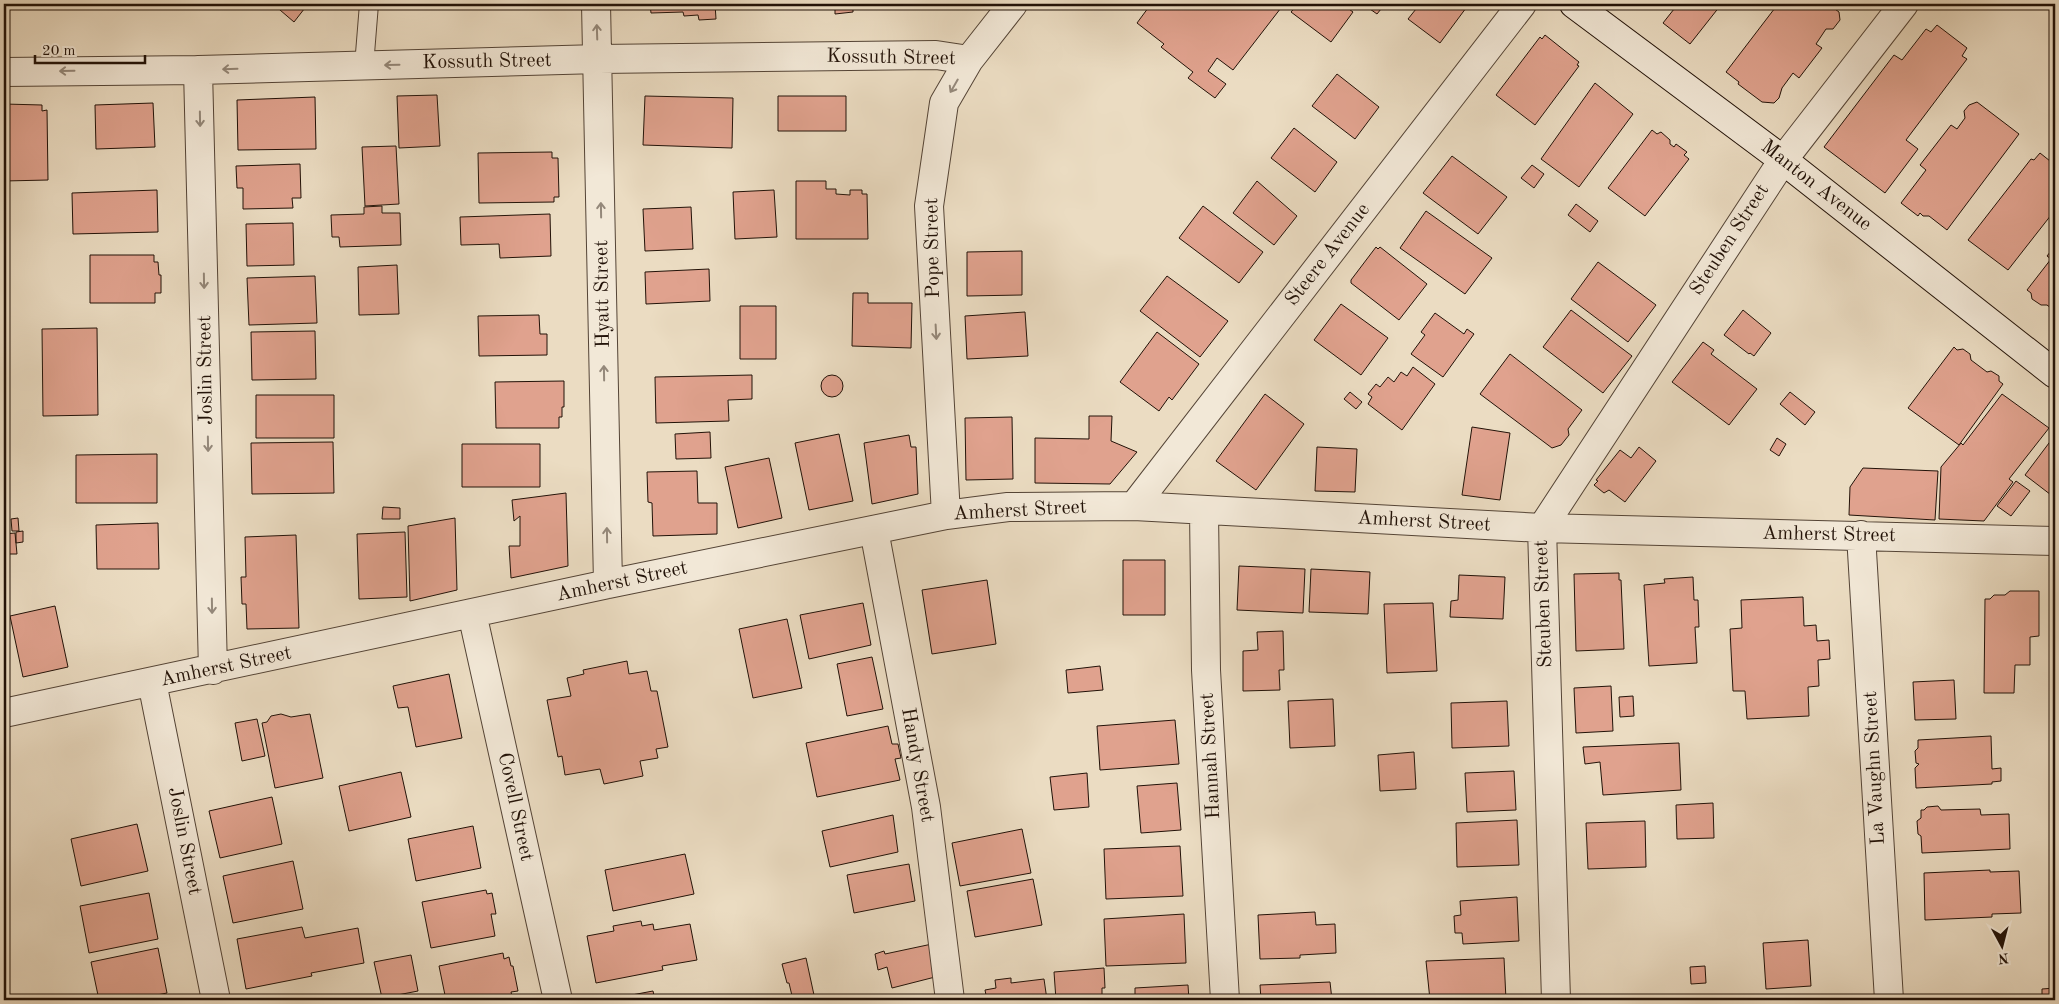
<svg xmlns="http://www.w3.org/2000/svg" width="2059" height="1004" viewBox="0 0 2059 1004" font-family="'Old Standard TT',serif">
<rect width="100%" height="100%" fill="#ebdcc2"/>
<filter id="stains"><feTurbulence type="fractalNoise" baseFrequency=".004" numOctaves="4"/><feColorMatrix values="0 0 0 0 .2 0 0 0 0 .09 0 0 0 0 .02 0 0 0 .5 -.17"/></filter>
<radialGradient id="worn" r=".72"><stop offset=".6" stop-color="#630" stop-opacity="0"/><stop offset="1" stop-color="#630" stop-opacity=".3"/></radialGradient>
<path fill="#e0a28e" stroke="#221208" d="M273,4H308L294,22Z
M650,4H715L716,19L699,20L698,15L684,16L683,12L651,13Z
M835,4H864L853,5V12L835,14Z
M1151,4H1284L1233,70L1217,58L1208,71L1226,84L1215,98L1188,78L1193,72L1161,47L1164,44L1137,23Z
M1298,4H1342L1353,12L1331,42L1291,12Z
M1363,4H1385L1377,14Z
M1420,4H1469L1440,43L1408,19Z
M1678,4H1727L1720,6L1690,44L1663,23Z
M1778,4H1828L1839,12L1840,20L1833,29H1826L1816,44L1822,48L1799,78L1793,73L1782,88L1779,98L1774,103L1762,102L1738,84L1739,82L1726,72Z
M1937,25L1967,48L1962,56L1967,59L1906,140L1918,149L1885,193L1824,147L1894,55L1902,60L1926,29L1931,32Z
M1545,35L1579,62L1577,65L1579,66L1535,125L1496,95L1540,37L1542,39Z
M1337,74L1379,107L1355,139L1312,106Z
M1595,83L1633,114L1579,187L1541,159Z
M437,95L440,146L399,148L397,96Z
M645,96L733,98L732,148L643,145Z
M778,96H846V131H778Z
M315,97L316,149L238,150L237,100Z
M1977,102L2019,134L1947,230L1929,216H1923L1920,213L1918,216L1901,203L1926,170L1920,165L1951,125L1957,129L1965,118L1964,111L1969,105Z
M153,103L155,147L96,149L95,105Z
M4,104L42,105V111L47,110L48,180L4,181Z
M1294,128L1337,162L1315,192L1271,158Z
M1652,130L1657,134L1661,132L1670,140V144L1674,147L1676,144L1687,152L1684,155L1689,159L1645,216L1608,188Z
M396,146L399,204L365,206L362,147Z
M552,152V158H558L559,197H554V202L479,203L478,153Z
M2040,153L2055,165L2053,174L2055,175V210L2008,270L1968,240L2031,159L2034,160Z
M1452,156L1507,197L1478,234L1423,193Z
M300,164L301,198H292L293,208L243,209V188H237L236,166Z
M1532,165L1544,174L1534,188L1521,178Z
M796,181H826V189H836V194L850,195V190H862V194H867L868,239H796Z
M1257,181L1297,216L1274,245L1233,213Z
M157,190L158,232L73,234L72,193Z
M774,190L777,237L735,239L733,192Z
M1576,204L1598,221L1590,232L1568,215Z
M382,206V213H400L401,245L340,247L339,237H332L331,215L364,214V207Z
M1203,206L1263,252L1239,283L1179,238Z
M691,207L693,249L645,251L643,209Z
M1426,211L1492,258L1465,294L1400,248Z
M550,214L551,256L500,258L499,244L461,245L460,217Z
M293,223L294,265L247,266L246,224Z
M2055,246V311L2047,305H2041L2032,299L2031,293L2027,290L2051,259L2047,256Z
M1376,247L1378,249L1380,247L1427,284L1399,320L1351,283V280Z
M1022,251V295L967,296V252Z
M90,255H154V262H158L159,275H161V293H155V303H90Z
M1598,262L1656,305L1628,342L1571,299Z
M397,265L399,314L359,315L358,267Z
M709,269L710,301L646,304L645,272Z
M315,276L317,323L249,325L247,278Z
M1167,276L1228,321L1200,357L1140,311Z
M853,293H868V303H912L911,348L852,346Z
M1341,304L1388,338L1361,375L1314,340Z
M740,306H776V359H740Z
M1571,310L1632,356L1603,393L1543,347Z
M1743,310L1771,333L1754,356L1750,353L1749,354L1724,335Z
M1025,312L1028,356L967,359L965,316Z
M1435,313L1464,334L1467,329L1474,334L1443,377L1411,354L1425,335L1421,332Z
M539,315L540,334H547V355L479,356L478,316Z
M97,328L98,415L43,416L42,329Z
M315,331L316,379L252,380L251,332Z
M1157,332L1199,364L1172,400L1169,397L1159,411L1120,382Z
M1703,342L1714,350L1711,354L1757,389L1729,425L1672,382Z
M1954,347L1957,350L1963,349L1970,354L1971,360L1987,372L1991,371L1999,376V381L2003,384L1959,445L1908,408Z
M1510,354L1582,410L1568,429L1569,435L1561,445L1552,448L1480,394Z
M1413,367L1435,384L1402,430L1368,404L1372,397L1368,394L1376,384L1380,387L1388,377L1394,382L1401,372L1407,376Z
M752,375V399L728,400L729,421L656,423L655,377Z
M821 386a11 11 0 1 1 22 0a11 11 0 1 1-22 0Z
M564,381V407H562V417H559V428H496L495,382Z
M1350,392L1362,402L1356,409L1344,399Z
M1790,392L1815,412L1805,425L1780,404Z
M1265,394L1304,424L1256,490L1216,461Z
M2002,394L2049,428L2009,479L2013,482L1984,521L1939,519L1941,467L1961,443L1963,445Z
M256,395H334V438H256Z
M1089,416H1112L1111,441L1137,452L1110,484L1035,483V438L1089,439Z
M1012,417L1013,479L966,480L965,418Z
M1472,427L1510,433L1500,500L1462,495Z
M710,432L711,458L676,459L675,434Z
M839,434L853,501L809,510L795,443Z
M909,435L911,447H916L918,494L872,504L864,443Z
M2055,435V498L2025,475Z
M1777,438L1786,444L1779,456L1770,450Z
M333,442L334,493L252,494L251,443Z
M462,444H540V487H462Z
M1317,447L1357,449L1355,492L1315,491Z
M1639,447L1656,461L1625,502L1609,490L1604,493L1594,485L1598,481L1596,480L1620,450L1631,458Z
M157,454V503H76V455Z
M769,458L782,518L738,528L725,467Z
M1863,468L1938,471L1935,520L1849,515L1850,487Z
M697,471L698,503H717V534L653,536L652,503L648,502L647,472Z
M2016,481L2030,491L2011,516L1997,506Z
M566,493L568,566L511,578L509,546H520V516L514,521L512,500Z
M383,507L400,508V519H382Z
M18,518L19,531H12L11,519Z
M455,518L457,590L410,601L408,526Z
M158,523L159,569H97L96,525Z
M23,531V542L16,543V532Z
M405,532L407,597L359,599L357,534Z
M15,533L17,554H6L4,534Z
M296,535L299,628L247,629L246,604H242L241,577H246L245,537Z
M1123,560H1165V615H1123Z
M1239,566L1305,569L1303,613L1237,610Z
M1311,569L1370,572L1368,614L1309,612Z
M1619,573V580H1621L1624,649L1576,651L1574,574Z
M1459,575L1505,577L1503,619L1450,617L1451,601L1458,600Z
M1693,577L1694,600H1698L1699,627H1695L1697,663L1649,666L1644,585L1665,583L1664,579Z
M987,580L996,644L932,654L922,590Z
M2010,591H2039V636L2030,637V665H2015L2014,693H1984L1985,599H1990L1994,595H2005Z
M1803,597L1804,626L1816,625L1817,641L1829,640L1830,659L1818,660L1819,686L1808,687L1809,716L1747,719L1745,691H1733L1730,629L1742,628L1741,600Z
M863,603L871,645L809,659L800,615Z
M1433,603L1437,671L1387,673L1384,604Z
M55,606L68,667L23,677L10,616Z
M787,619L802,688L753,698L739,629Z
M1283,631L1284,670H1279L1280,690L1243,691V651L1258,650L1257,632Z
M872,657L883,709L847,716L837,664Z
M627,661L629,674L647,671L651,691H657L668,747L656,749L658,758L640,761L643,776L604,784L600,769L565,775L562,756L558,757L547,700L571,696L567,678L584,674L583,670Z
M1100,666L1103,690L1068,693L1066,670Z
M449,674L462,738L416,747L408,707L398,708L393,686Z
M1954,680L1956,719L1915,720L1913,682Z
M1611,686L1613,731L1576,733L1574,688Z
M1633,696L1634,716L1620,717L1619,697Z
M1333,699L1335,746L1290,748L1288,701Z
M1507,701L1509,746L1452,748L1451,703Z
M281,714L291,717L310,714L323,778L275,788L262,723L267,722L271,716Z
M257,719L265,756L242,761L235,723Z
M1175,720L1179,764L1100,770L1097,726Z
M888,726L892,744H898L901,758L895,759L900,780L817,797L806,743Z
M1991,736L1992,769L2001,768V781L1992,782V784L1916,788L1915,768L1919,764L1916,763L1915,751L1918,748V740Z
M1679,743L1681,790L1603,795L1600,762L1585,764L1583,747Z
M1414,752L1416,789L1380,791L1378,755Z
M1514,771L1516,810L1467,812L1465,773Z
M401,772L411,817L349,831L339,786Z
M1087,773L1089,807L1054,810L1050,777Z
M1177,783L1181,830L1141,833L1137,786Z
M272,797L282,844L220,858L209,811Z
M1713,803L1714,838L1677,839L1676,805Z
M1938,806L1941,810L1980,809L1981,815L2009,814L2010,849L1922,853L1921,836L1918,834L1917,821L1921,818V810H1924L1927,807Z
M893,815L898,852L830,867L822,831Z
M1517,820L1519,865L1457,867L1456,823Z
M1645,821L1646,867L1588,869L1586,823Z
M137,824L148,871L81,886L71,839Z
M473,826L481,868L416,881L408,839Z
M1022,829L1031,873L960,886L952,843Z
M1180,846L1183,896L1106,899L1104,849Z
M685,854L694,894L613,911L605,870Z
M293,861L303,909L233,923L223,876Z
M909,864L915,901L854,913L847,875Z
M1990,870V872L2019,871L2021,913L1992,914V917L1925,920L1924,873Z
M1033,879L1042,925L975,937L967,891Z
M486,890L487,894L492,893L496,914H491L495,936L431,948L422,902Z
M149,893L158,939L89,953L80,906Z
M1517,897L1519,941L1463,944L1462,933H1455L1454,916L1461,915L1460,901Z
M1315,912L1316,925L1335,924L1336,953L1300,955V958L1260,959L1258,915Z
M1184,914L1186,963L1106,966L1104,919Z
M641,921L642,926L653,924L654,930L690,924L697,960L662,966L663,970L596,983L587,936L614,931L613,926Z
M302,927L305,938L358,928L364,963L311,973L312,976L246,989L237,939Z
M1808,940L1811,986L1766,989L1763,943Z
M932,944L939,976L892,988L887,967L878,970L875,954L884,951L885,954Z
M158,948L167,993L131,1000H99L91,962Z
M503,953L504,959L509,957L511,966H513L518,991L511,992L513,1000H446L439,966Z
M411,955L418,991L382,998L374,962Z
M806,958L814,995L793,1000L789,983H787L782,964Z
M1504,958L1506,1000H1430L1426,961Z
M1705,966L1706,983L1691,984L1690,967Z
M1104,968L1105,988H1102V1000H1056L1054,972Z
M1011,978V983L1044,979L1047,1000H987L985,990L996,988L995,980Z
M1330,982L1332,1000H1261L1260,985Z
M1188,985L1189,1000H1135V988Z
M2055,988V1000H2042V989Z
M653,991L655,1000H605Z
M1816,996V1000H1779V998Z
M1984,997V1000H1933Z"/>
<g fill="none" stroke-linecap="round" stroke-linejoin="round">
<g stroke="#544436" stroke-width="20">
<path id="lane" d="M364,66L369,4"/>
</g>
<g stroke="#544436" stroke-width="30">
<path id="street" d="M596,4L608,584
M198,70L213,670
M4,72L198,70L599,59L936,55L969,60
M1134,506L1522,4
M1204,511L1206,670L1225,1000
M946,515L929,206L944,103L969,60L1013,4
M874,530L926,807L950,1000
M1861,535L1889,1000
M472,613L558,1000
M152,682L216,1000
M4,713L608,584L946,515L1008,507L1134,506L1542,528L2055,541
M1556,1000L1542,528L1783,160L1904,4"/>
</g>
<g stroke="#221208" stroke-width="30">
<path id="secondary" d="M1574,4L1783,160L2055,374"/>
</g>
<use href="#lane" stroke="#f2e8d7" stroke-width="18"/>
<use href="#street" stroke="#f2e8d7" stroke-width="28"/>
<use href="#secondary" stroke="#f2e8d7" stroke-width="28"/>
</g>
<defs><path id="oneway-shaft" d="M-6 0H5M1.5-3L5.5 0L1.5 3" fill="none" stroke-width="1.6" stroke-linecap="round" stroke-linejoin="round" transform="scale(1.25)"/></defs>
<g stroke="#94887a">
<use href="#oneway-shaft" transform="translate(597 32) rotate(-92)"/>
<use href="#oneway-shaft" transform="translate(392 65) rotate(179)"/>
<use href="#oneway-shaft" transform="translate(230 69) rotate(178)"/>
<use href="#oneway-shaft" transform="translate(67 71) rotate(179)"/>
<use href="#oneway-shaft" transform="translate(954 86) rotate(120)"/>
<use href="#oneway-shaft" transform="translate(200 119) rotate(89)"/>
<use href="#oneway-shaft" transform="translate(601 210) rotate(-91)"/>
<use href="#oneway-shaft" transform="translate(204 281) rotate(89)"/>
<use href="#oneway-shaft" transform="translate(936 332) rotate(87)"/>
<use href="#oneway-shaft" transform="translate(604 373) rotate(-91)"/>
<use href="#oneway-shaft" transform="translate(208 444) rotate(89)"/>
<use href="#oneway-shaft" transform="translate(607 535) rotate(-91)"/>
<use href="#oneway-shaft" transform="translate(212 606) rotate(89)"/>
</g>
<g text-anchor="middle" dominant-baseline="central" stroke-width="4" stroke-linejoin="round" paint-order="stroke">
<g font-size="20" fill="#221208" stroke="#f2e8d7">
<text transform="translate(891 58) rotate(1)">Kossuth Street</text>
<text transform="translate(487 62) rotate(-1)">Kossuth Street</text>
<text transform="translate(1816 186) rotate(38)">Manton Avenue</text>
<text transform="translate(1730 240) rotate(-57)">Steuben Street</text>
<text transform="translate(933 248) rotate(-91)">Pope Street</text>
<text transform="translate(1328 255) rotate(-52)">Steere Avenue</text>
<text transform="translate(603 294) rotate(-91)">Hyatt Street</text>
<text transform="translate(206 370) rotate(-91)">Joslin Street</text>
<text transform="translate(1020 511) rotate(-3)">Amherst Street</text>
<text transform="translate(1424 522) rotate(3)">Amherst Street</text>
<text transform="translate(1829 535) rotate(1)">Amherst Street</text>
<text transform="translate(622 582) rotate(-12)">Amherst Street</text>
<text transform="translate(1544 604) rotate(-92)">Steuben Street</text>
<text transform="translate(226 667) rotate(-12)">Amherst Street</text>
<text transform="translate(1211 756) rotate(-93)">Hannah Street</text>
<text transform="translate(917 765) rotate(80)">Handy Street</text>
<text transform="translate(1875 768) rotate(-93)">La Vaughn Street</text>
<text transform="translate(515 807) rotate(78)">Covell Street</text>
<text transform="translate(184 841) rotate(79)">Joslin Street</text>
</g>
</g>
<rect width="2059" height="1004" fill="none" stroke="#ebdcc2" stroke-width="20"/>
<rect x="5" y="5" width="2049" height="994" fill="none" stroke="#221208" stroke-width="2.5"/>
<rect x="10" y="10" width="2039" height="984" fill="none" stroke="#221208"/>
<g transform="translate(2002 946) rotate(173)" stroke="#f2e8d7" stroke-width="4" paint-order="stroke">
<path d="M0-4L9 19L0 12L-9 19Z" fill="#221208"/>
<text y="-8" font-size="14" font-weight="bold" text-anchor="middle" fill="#221208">N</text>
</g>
<path d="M35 55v8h110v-8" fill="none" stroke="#221208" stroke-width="2.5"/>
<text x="42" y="55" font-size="15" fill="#221208" stroke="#f2e8d7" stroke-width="4" paint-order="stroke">20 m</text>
<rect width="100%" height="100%" filter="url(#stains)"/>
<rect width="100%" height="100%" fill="url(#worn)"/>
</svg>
